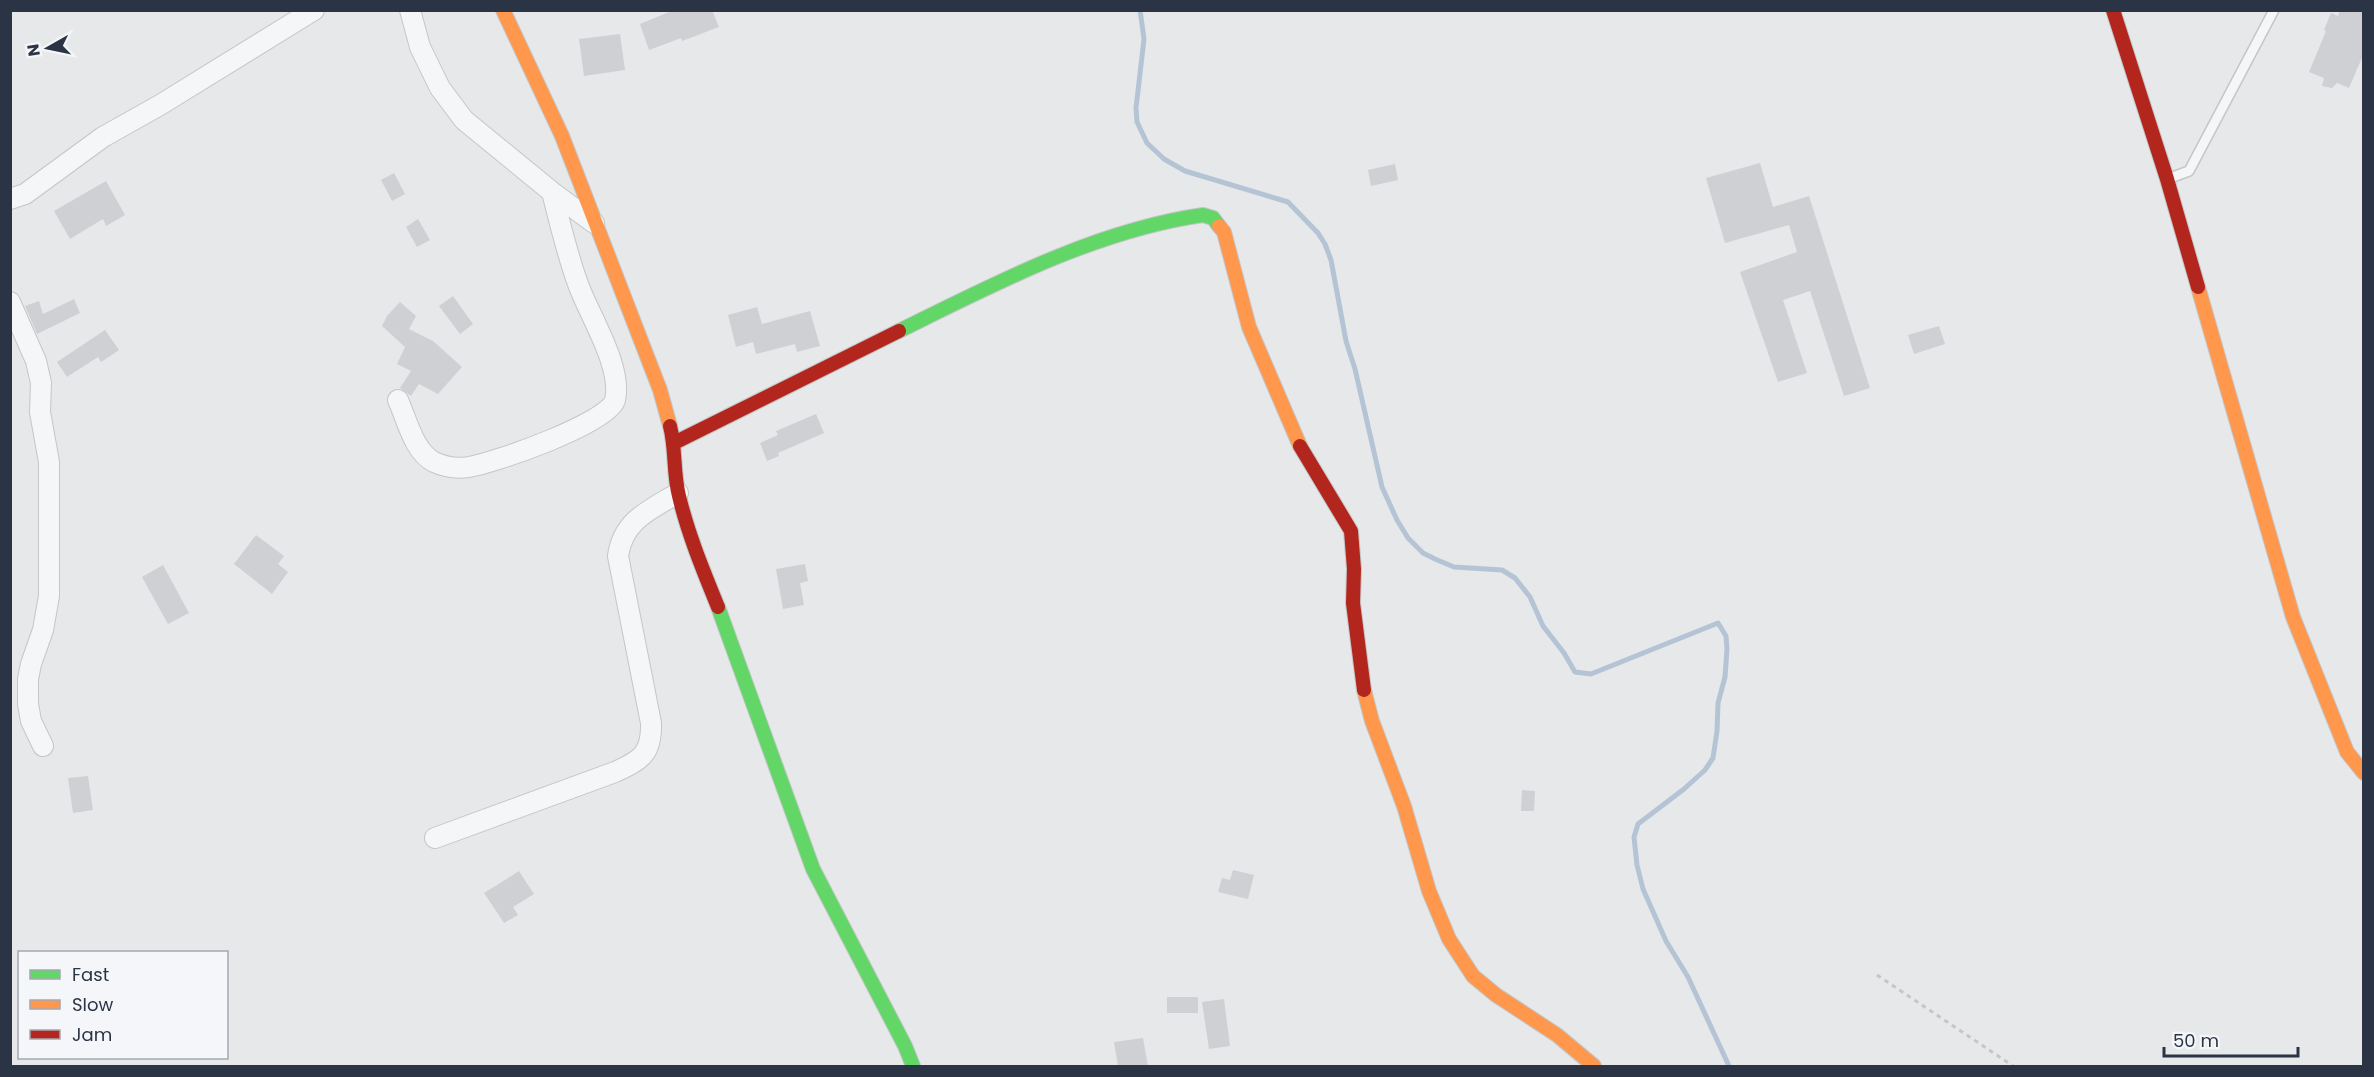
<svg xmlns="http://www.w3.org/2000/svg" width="2374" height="1077" viewBox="0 0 2374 1077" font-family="Poppins,sans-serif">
<rect width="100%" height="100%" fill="#e6e8ea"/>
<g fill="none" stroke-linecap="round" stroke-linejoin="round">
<path stroke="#b4c4d5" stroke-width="5" d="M1140,10L1144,39L1136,108L1137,122L1147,143L1164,159L1185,171L1288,202L1318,233L1325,244L1331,260L1346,341L1355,369L1382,487L1397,520L1408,538L1423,553L1435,559L1454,567L1502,570L1515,578L1530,597L1543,626L1564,653L1575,672L1591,674L1718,623L1726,636L1727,649L1725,677L1718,703L1717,731L1713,758L1705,770L1684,789L1638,824L1634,837L1637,865L1643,889L1666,941L1688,977L1729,1066"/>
</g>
<path fill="#ced0d3" d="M674,10H712L719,27L682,41L681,38L649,50L640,24Z
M2340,10H2364V53L2349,88L2337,83L2332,88L2322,86L2324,78L2309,72L2326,31L2324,30L2331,13L2338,16Z
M620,34L625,70L584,76L579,39Z
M1760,163L1773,207L1809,196L1870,388L1844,396L1810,291L1783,300L1807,373L1778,382L1740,272L1797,252L1789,225L1725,243L1706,178Z
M1395,164L1398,180L1371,186L1368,170Z
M394,173L405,194L392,201L381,180Z
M106,181L125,215L106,226L103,219L70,239L54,211Z
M418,219L430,240L417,247L406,227Z
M453,296L473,324L460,334L439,306Z
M74,299L80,313L37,334L25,306L39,301L43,314Z
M400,302L416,316L409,329L433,341L462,367L438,394L419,384L411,396L400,388L411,371L397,364L405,347L382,326L387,316Z
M757,307L762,324L810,311L820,346L797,352L795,344L756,354L753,342L736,347L728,315Z
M1939,326L1945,344L1914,354L1908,335Z
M105,330L119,350L101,362L98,357L67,377L57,362Z
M816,414L824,433L778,453L779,456L767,461L760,443L778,435L776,431Z
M256,535L284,556L278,564L288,572L272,594L234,564Z
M805,564L808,581L800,583L804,605L783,609L776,569Z
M163,565L189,613L168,624L142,577Z
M88,776L93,810L73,813L68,778Z
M1522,790L1535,791L1534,811H1521Z
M1233,870L1254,875L1248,899L1218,892L1222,878L1230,880Z
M519,871L534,894L513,907L518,915L504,923L484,893Z
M1167,997H1198V1013H1167Z
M1224,999L1230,1046L1209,1049L1202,1002Z
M1143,1038L1148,1066H1118L1114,1042Z"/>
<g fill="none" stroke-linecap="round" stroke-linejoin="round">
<g stroke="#c4c6c8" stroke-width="12">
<path id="lane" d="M2170,178L2189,171L2274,10"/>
</g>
<g stroke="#c4c6c8" stroke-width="22">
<path id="street" d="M410,10L420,47L440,88L464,120L552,192L594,223
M10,199L25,194L103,137L160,105L314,10
M10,302L36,361L41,383L40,412L49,462V596L43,630L31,664L28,679V704L31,721L43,746
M398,400C407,420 414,452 434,462C445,467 457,469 469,467C494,463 609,423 615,400C623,367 589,315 578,284C567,254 560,223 552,192
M435,838L615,772C641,760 652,754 651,723L618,556C623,520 650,510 678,493"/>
</g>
<g stroke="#c4c6c8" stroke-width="16">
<path id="fast" d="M899,331C994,284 1097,230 1203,215L1213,218L1219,226
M718,607L813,869L905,1046L913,1066"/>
</g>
<g stroke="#c4c6c8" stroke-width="16">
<path id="slow" d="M503,10L562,136L660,390L670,426
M1219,226L1224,232L1249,327L1300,446
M2198,287L2293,617L2347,752L2364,773
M1364,690L1372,721L1404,806L1429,891L1449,939L1473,976L1496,995L1557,1035L1594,1066"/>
</g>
<g stroke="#c4c6c8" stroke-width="16">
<path id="jam" d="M2113,10L2167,179L2198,287
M670,426C676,449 673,473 679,496C688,534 703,570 718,607
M674,443L899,331
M1300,446L1351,531L1354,569L1353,603L1364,690"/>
</g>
<path stroke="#c5c6ca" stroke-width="3" stroke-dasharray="4.5 4.5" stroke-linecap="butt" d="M1877,975L2013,1066"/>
<use href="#lane" stroke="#f5f6f7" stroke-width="9"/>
<use href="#street" stroke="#f5f6f7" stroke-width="20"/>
<use href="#fast" stroke="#63d668" stroke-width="14"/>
<use href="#slow" stroke="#ff974d" stroke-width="14"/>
<use href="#jam" stroke="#b3261e" stroke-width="14"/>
</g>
<rect width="2374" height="1077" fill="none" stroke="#2b3445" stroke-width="24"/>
<rect x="18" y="951" width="210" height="108" fill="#f4f6f9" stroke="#a4a8b1" stroke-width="1.5"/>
<rect x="30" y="970" width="30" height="9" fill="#63d668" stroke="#a4a8b1" stroke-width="1.5"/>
<text x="72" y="981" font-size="18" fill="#2b3445">Fast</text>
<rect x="30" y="1000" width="30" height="9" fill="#ff974d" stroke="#a4a8b1" stroke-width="1.5"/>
<text x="72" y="1011" font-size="18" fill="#2b3445">Slow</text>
<rect x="30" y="1030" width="30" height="9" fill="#b3261e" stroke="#a4a8b1" stroke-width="1.5"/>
<text x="72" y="1041" font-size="18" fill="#2b3445">Jam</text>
<g transform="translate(48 48) rotate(261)" stroke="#f4f6f9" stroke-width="4.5" paint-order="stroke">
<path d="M0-4.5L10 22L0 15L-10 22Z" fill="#2b3445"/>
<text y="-9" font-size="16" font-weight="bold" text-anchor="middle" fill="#2b3445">N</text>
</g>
<path d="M2164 1047v9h134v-9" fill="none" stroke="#2b3445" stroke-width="3"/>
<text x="2173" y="1047" font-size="18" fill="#2b3445" stroke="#f4f6f9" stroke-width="4.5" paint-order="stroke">50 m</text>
</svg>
